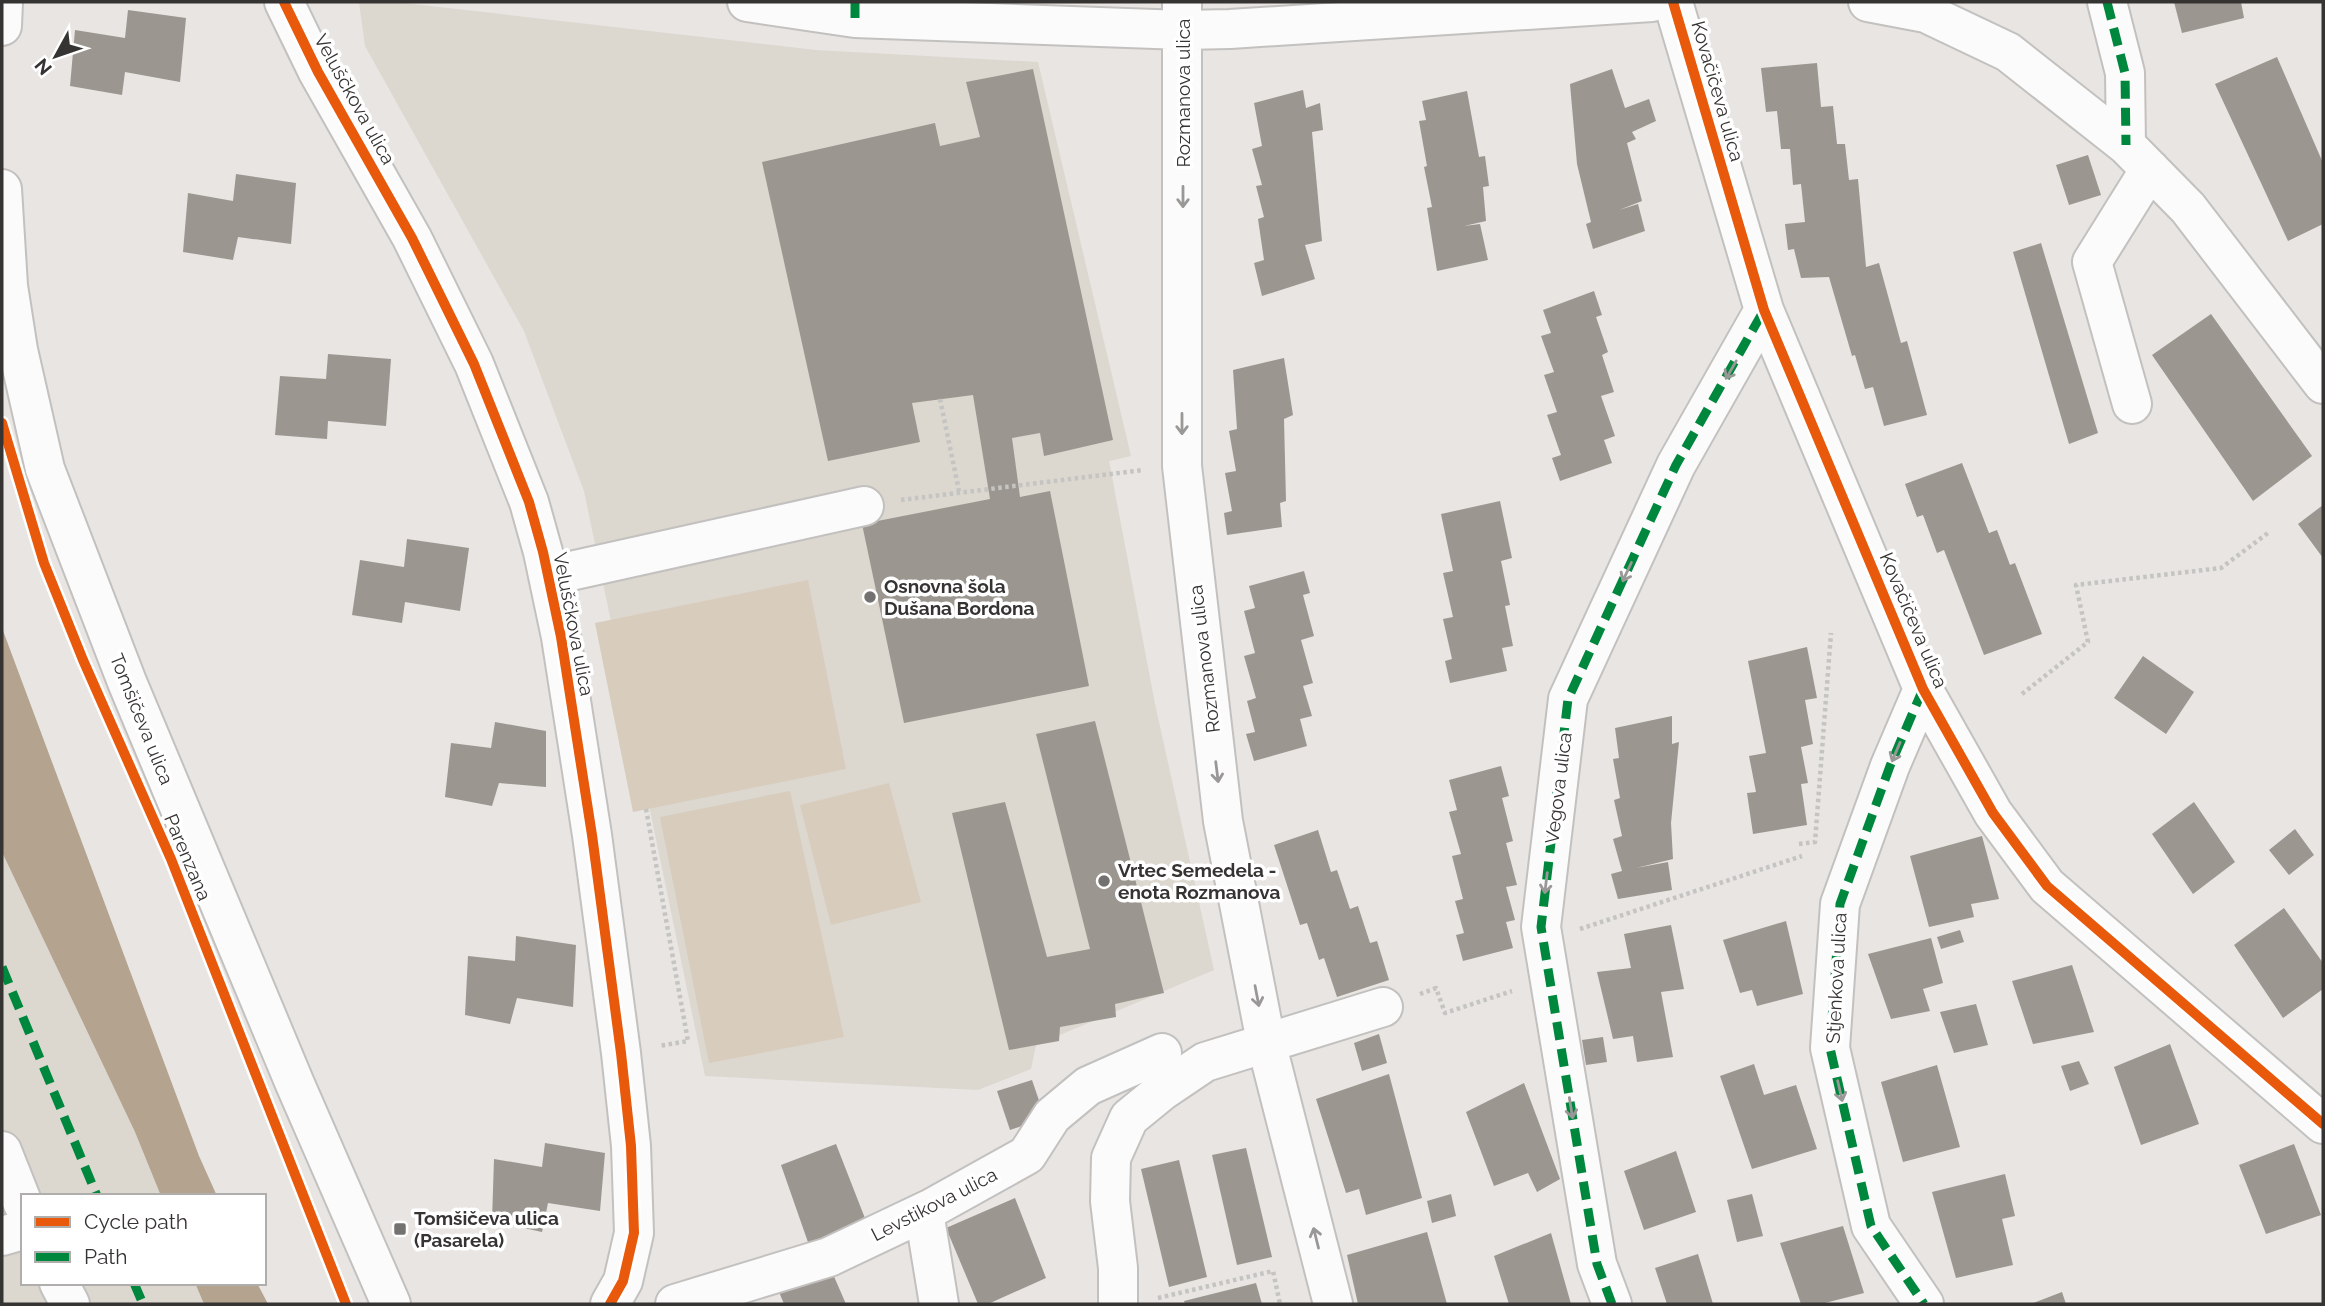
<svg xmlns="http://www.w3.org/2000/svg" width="2325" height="1306" viewBox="0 0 2325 1306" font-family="Raleway,sans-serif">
<rect width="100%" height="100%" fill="#e8e5e2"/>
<path fill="#dcd7cf" d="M359,2H395L816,50L1038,62L1131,456L1109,461L1155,704L1214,970L1036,1045L1031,1069L978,1090L705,1076L584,491L524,331L365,46Z
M2,852L135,1132L161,1196H23V1283H195L204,1304H2Z"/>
<path fill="#d8ccbd" d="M808,580L846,769L633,812L595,623Z
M889,783L921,902L831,925L800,805Z
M790,791L844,1037L709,1063L660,817Z"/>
<path fill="#b3a38f" d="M2,628L199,1156L217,1196H161L135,1132L2,852Z
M195,1283H257L268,1304H204Z"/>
<path fill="#9b968f" d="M2174,2H2241L2244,18L2182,33Z
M128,10L186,18L180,82L125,72L122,95L70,86L75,30L125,38Z
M2277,57L2323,163V224L2288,241L2215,84Z
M1817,63L1821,107L1833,106L1837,144H1845L1849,180L1858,179L1866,267L1879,263L1901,343L1907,341L1927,415L1884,426L1873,387L1865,389L1855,355L1852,356L1829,277L1801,278L1794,249L1788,250L1785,224L1805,222L1801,184L1793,185L1790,149H1781L1777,111L1766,112L1761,68Z
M1033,69L1113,440L1044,456L1040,433L1012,438L1020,497L1050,491L1089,686L904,723L862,524L990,499L973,395L912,403L920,442L828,461L762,162L935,123L940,146L980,137L966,82Z
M1612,69L1625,108L1649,99L1656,121L1632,132L1636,139L1627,143L1642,201L1619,210L1638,204L1645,231L1593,249L1586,224L1591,222L1577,164L1570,84Z
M1303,90L1306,108L1320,103L1323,130L1312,132L1322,241L1305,245L1315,279L1262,296L1254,263L1264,260L1258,219L1264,217L1256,186L1262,185L1252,149L1262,146L1254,103Z
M1467,91L1479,157L1485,156L1489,186L1483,187L1486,221L1464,226L1480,224L1488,260L1437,271L1427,208L1432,207L1424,167L1427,166L1419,121L1426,120L1422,101Z
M2088,155L2101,195L2069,205L2056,165Z
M236,174L296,183L291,244L238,237L233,260L183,252L188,193L233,201Z
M2041,243L2098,433L2069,444L2013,252Z
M1594,291L1602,315L1596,317L1608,352L1602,355L1614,392L1601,396L1615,436L1604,440L1612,463L1560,481L1552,458L1561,455L1547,415L1557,412L1544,375L1554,372L1541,336L1551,333L1543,310Z
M2211,314L2312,456L2253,501L2152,355Z
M328,354L391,359L386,426L328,421L327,439L275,435L280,376L326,379Z
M1284,358L1293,415L1284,419L1286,501L1280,503L1282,527L1227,535L1224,513L1232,511L1225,473L1236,471L1229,431L1237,429L1233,370Z
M1962,463L1989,533L1997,530L2010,565L2015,563L2042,634L1984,655L1944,550L1937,553L1923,515L1917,517L1905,484Z
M1500,501L1512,558L1501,561L1510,605L1505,606L1513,646L1502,648L1507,671L1450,683L1445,661L1452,659L1443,619L1453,617L1443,573L1453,571L1441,514Z
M2323,505V558L2298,524Z
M407,539L469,548L460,611L405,602L402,623L352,615L360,560L404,567Z
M1304,571L1310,593L1303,595L1314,636L1301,640L1313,683L1303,686L1312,716L1300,719L1307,746L1254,761L1246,734L1255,732L1247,701L1256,698L1244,656L1255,653L1244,611L1255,608L1249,586Z
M1807,647L1817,698L1805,700L1813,744L1801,747L1808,783L1801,784L1807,825L1753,834L1747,793L1756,792L1749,756L1766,753L1748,661Z
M2143,656L2194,692L2166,734L2114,698Z
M1672,716V744L1679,742L1671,823L1673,859L1636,868L1668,862L1672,890L1618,899L1611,874L1622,871L1613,839L1622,836L1614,800L1620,798L1613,759L1619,758L1615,728Z
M1095,721L1164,993L1115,1004L1116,1017L1060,1027L1059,1041L1009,1050L952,813L1005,802L1047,957L1090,949L1036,734Z
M495,722L546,731V787L499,783L492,806L445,797L451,743L491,748Z
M1501,766L1509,796L1502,798L1513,841L1506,843L1517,885L1506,887L1515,920L1506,922L1513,948L1463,961L1456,935L1464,933L1455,901L1463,899L1452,856L1461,854L1449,812L1457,810L1449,780Z
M2194,802L2235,862L2193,894L2152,834Z
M2295,829L2314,855L2289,875L2269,850Z
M1318,830L1331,872L1337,870L1350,909L1358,906L1370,943L1377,941L1389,980L1337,997L1324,958L1319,960L1307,923L1300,925L1274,845Z
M1982,836L1999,899L1971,904L1974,917L1929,927L1910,856Z
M2284,908L2323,963V989L2283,1018L2234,945Z
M1786,921L1803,994L1757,1006L1752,990L1740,993L1723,940Z
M1671,925L1684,989L1661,992L1673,1057L1637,1062L1633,1036L1613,1039L1597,972L1631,968L1624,934Z
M1960,930L1964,942L1941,949L1937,937Z
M516,936L576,945L573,1007L517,998L510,1024L465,1015L468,956L515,961Z
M1931,938L1943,983L1923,989L1930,1011L1891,1019L1868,954Z
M2072,965L2094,1032L2033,1044L2012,981Z
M1976,1004L1988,1045L1954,1053L1940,1012Z
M1379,1034L1387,1063L1362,1071L1354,1043Z
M1603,1037L1607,1062L1586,1065L1582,1040Z
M2170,1044L2199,1124L2141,1145L2114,1067Z
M2079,1061L2089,1084L2070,1091L2061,1066Z
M1754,1064L1764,1095L1796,1085L1817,1149L1752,1169L1720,1076Z
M1937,1065L1960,1147L1903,1162L1881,1082Z
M1389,1074L1422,1198L1366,1215L1359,1189L1346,1193L1316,1099Z
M1032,1080L1045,1118L1010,1130L997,1091Z
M1524,1083L1560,1179L1537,1192L1528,1173L1494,1186L1466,1112Z
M545,1143L605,1153L600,1211L548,1203L542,1232L492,1221L494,1159L542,1167Z
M836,1144L868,1226L810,1248L781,1165Z
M2294,1144L2321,1215L2266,1234L2239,1165Z
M1246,1148L1272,1257L1237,1265L1212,1155Z
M1676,1151L1696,1212L1644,1230L1624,1171Z
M1179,1160L1207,1277L1169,1287L1141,1169Z
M2005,1174L2015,1216L2002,1219L2013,1265L1956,1278L1932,1192Z
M1451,1194L1456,1216L1432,1223L1427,1201Z
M1752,1194L1763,1236L1737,1242L1727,1200Z
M1015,1198L1046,1278L988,1304H978L946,1228Z
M1843,1226L1864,1293L1821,1304H1801L1780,1243Z
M1427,1232L1447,1304H1358L1347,1255Z
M1551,1233L1571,1304H1509L1494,1256Z
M1698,1254L1713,1304H1667L1655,1268Z
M829,1265L846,1304H784L777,1287Z
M1256,1283L1262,1304H1185L1184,1301Z
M2062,1292L2066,1304H2031Z"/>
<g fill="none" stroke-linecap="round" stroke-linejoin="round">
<g stroke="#c3c1bf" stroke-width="42">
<path id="minor" d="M284,2L318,72L412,238L474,364L529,502L543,552L561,637L592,835L621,1053L631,1146L634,1233L623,1281L610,1304
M747,2L855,18L1183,30L1230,29L1652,2
M1182,2V466L1223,821L1266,1042L1333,1304
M1673,2L1764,310L1923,689L1993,813L2047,886L2323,1124
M1868,2L1926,13L2008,52L2126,145L2188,208L2323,384
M2107,2L2125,73L2126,145
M2,26L3,2
M2,189L8,286L18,350L45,469L127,682L295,1084L391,1304
M2132,404L2092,262L2150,169
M548,576L864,506
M1923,689L1890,766L1840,904L1830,1048L1871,1226L1924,1304
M2,1151L23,1204
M924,1212L939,1304
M2,1236L23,1230
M59,1283L70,1304
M675,1304L829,1257L930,1209L1027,1155L1052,1116L1088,1086L1162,1053
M1118,1304V1268L1110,1201L1111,1158L1129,1118L1162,1091L1205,1062L1383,1007
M1612,1304L1597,1264L1541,927L1568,699L1676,465L1764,310"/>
</g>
<path stroke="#c4c4c2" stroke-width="4.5" stroke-dasharray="3.5 3.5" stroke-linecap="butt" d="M940,399L959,491
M901,500L1143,470
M2022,694L2088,642L2076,585L2221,568L2268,533
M646,809L688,1041L659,1046
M1799,844L1815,842L1831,633
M1580,929L1802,856
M1420,994L1436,988L1445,1013L1512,991
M1158,1298L1273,1271L1280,1304"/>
<use href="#minor" stroke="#fcfbfb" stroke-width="38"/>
<path stroke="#00873e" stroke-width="9" stroke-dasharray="18 9" stroke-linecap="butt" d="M2107,2L2125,73L2126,145
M855,18V2
M1923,689L1890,766L1840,904L1830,1048L1871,1226L1924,1304
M2,967L97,1196
M134,1283L143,1304
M1612,1304L1597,1264L1541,927L1568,699L1676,465L1764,310"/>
<g stroke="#fff" stroke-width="15">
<path id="cycleway" d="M284,2L318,72L412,238L474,364L529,502L543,552L561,637L592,835L621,1053L631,1146L634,1233L623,1281L610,1304
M1673,2L1764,310L1923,689L1993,813L2047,886L2323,1124
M2,423L44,563L83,660L171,859L346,1304"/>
</g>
<use href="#cycleway" stroke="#e8590c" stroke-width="10"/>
</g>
<defs><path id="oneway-shaft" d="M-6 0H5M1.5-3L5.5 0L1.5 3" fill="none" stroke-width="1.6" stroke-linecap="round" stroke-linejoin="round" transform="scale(1.75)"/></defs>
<g stroke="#999896">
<use href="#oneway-shaft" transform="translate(1183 197) rotate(90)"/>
<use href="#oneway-shaft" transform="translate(1731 370) rotate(120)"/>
<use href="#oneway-shaft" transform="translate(1182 424) rotate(90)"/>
<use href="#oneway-shaft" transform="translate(1627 572) rotate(115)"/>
<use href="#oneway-shaft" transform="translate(1896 752) rotate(113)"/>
<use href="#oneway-shaft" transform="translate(1217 772) rotate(83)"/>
<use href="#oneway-shaft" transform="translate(1546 883) rotate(97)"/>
<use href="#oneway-shaft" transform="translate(1257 996) rotate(79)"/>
<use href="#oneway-shaft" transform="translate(1840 1091) rotate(77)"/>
<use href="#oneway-shaft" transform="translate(1571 1108) rotate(81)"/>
<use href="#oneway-shaft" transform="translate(1316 1238) rotate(-104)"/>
</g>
<g fill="#747270" stroke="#fff" stroke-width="2.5">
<circle cx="870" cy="597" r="7"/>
<circle cx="1104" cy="881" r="7"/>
<rect x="393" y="1222" width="14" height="14" rx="3.5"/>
</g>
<g text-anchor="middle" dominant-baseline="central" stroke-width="7" stroke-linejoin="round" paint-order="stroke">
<g font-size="19" fill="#363432" stroke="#fff">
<text transform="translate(1718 91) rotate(74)">Kovačičeva ulica</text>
<text transform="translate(1183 93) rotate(-90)">Rozmanova ulica</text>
<text transform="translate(355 99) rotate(61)">Veluščkova ulica</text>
<text transform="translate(1914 620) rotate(67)">Kovačičeva ulica</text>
<text transform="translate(574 624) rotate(79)">Veluščkova ulica</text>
<text transform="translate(1204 659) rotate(-97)">Rozmanova ulica</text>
<text transform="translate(142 719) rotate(68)">Tomšičeva ulica</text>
<text transform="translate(1558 788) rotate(-83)">Vegova ulica</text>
<text transform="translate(188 857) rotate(67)">Parenzana</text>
<text transform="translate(1836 978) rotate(-87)">Stjenkova ulica</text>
<text transform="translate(934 1204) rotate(-27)">Levstikova ulica</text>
</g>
<g font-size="19" font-weight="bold" fill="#363432" stroke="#fff" text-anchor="start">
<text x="884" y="586">Osnovna šola<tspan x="884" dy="22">Dušana Bordona</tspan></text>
<text x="1118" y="870">Vrtec Semedela -<tspan x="1118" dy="22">enota Rozmanova</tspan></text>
<text x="414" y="1218">Tomšičeva ulica<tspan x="414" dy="22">(Pasarela)</tspan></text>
</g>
</g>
<rect width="2325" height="1306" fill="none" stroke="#363432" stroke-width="7"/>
<rect x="21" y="1194" width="245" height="91" fill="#ffffff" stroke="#afaead" stroke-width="2"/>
<rect x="35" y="1217" width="35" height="10" fill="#e8590c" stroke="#afaead" stroke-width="2"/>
<text x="84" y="1229" font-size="21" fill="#363432">Cycle path</text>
<rect x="35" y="1252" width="35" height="10" fill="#00873e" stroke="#afaead" stroke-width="2"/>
<text x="84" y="1264" font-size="21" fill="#363432">Path</text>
<g transform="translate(56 56) rotate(230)" stroke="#ffffff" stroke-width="5" paint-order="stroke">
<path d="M0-5L12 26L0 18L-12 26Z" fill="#363432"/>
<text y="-10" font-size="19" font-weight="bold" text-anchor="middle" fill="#363432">N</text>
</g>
</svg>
